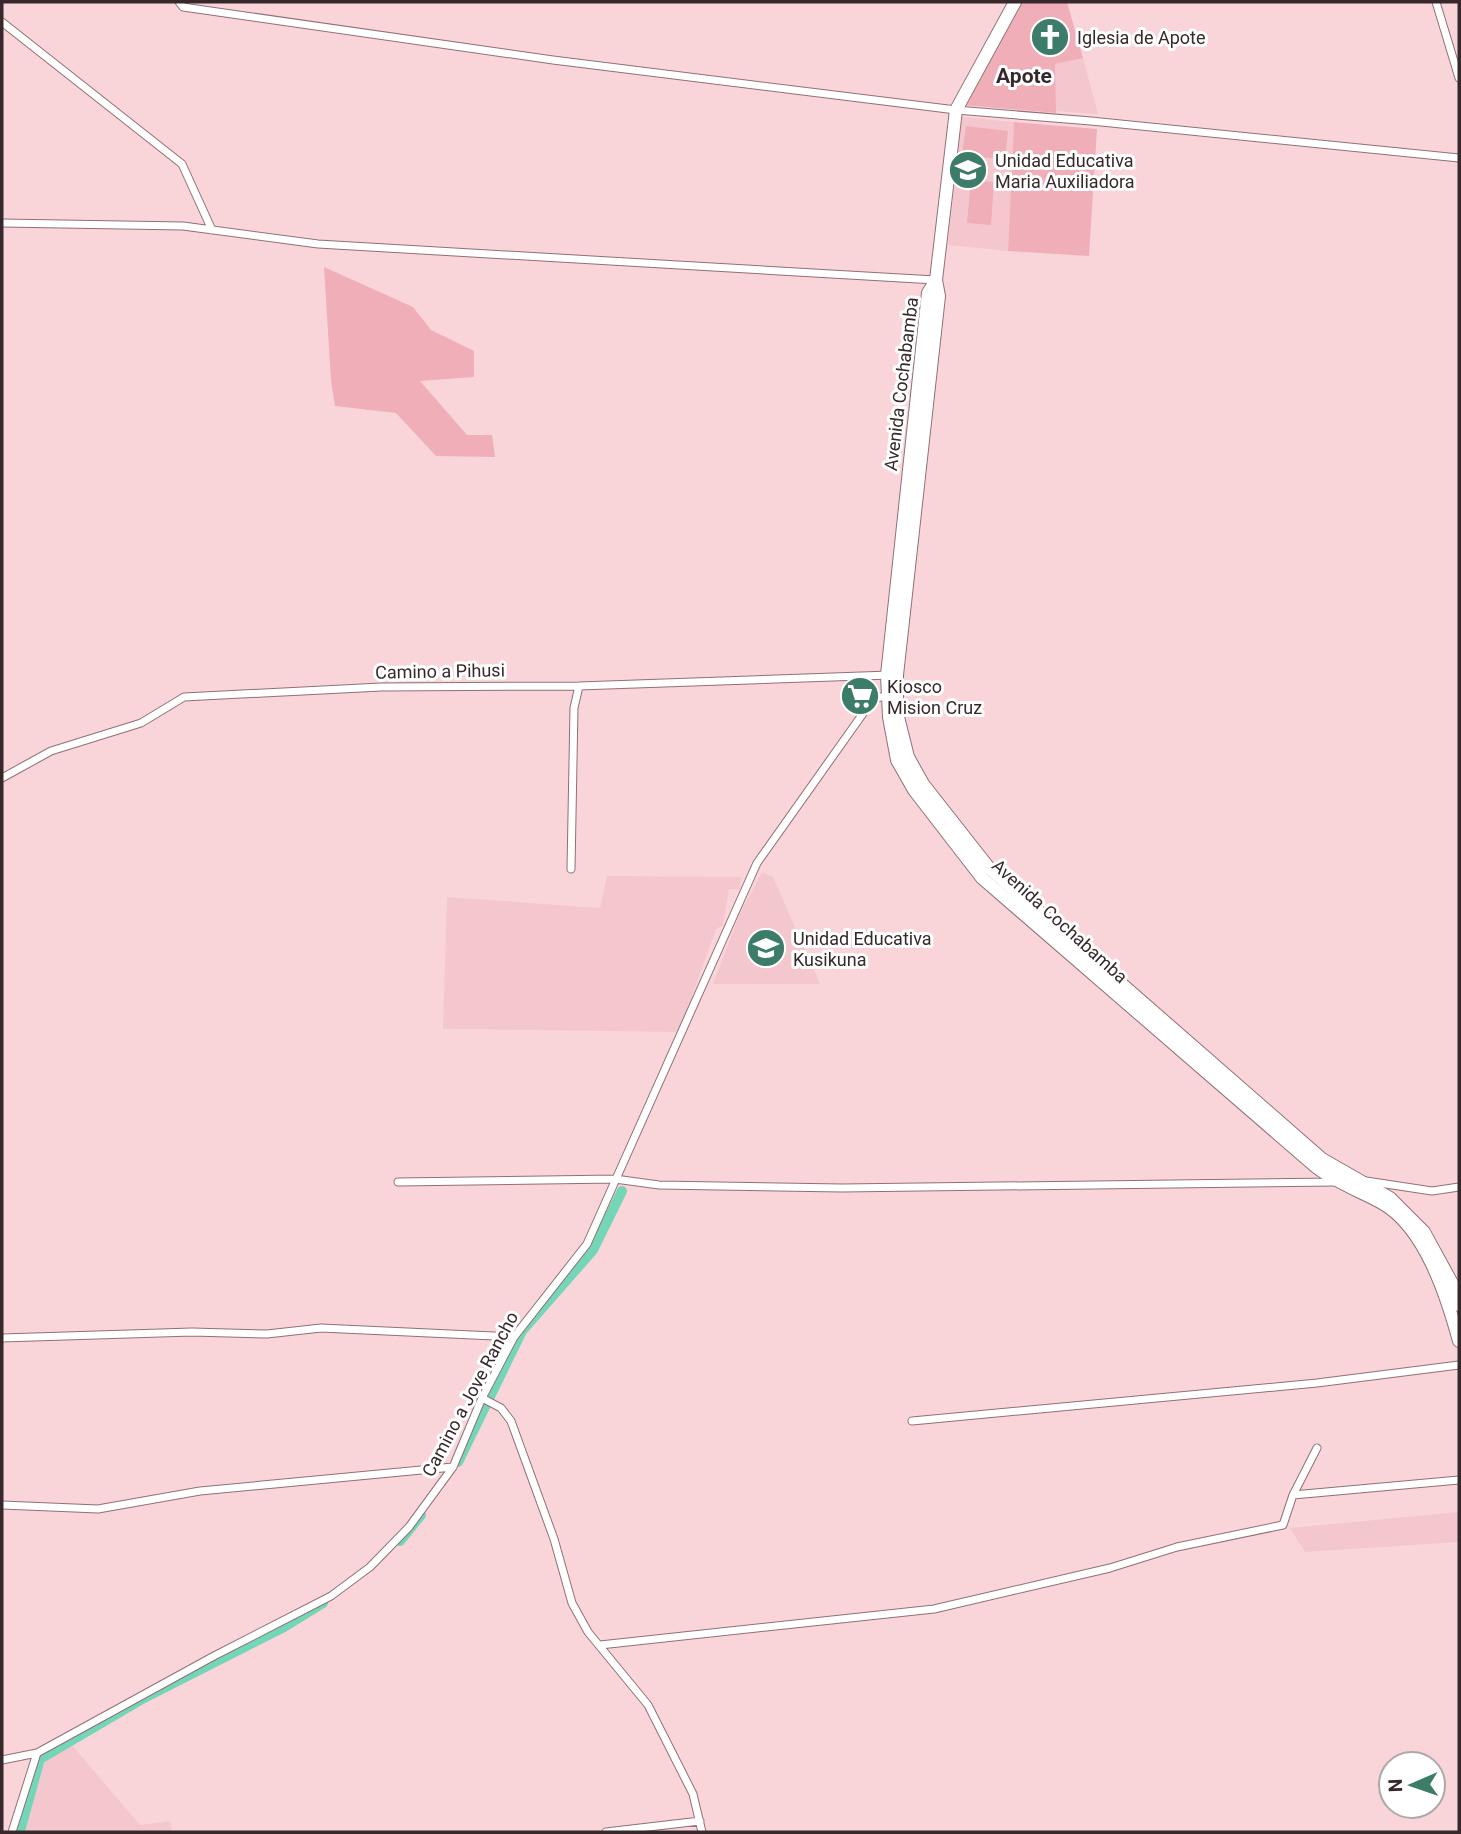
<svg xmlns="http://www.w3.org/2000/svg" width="1461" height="1834" viewBox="0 0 1461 1834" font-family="Roboto,sans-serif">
<rect width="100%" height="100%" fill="#f9d5da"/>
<path fill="#f4c7ce" d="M1083,58L1098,114L1055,111V64Z
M962,117L1014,122L1008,251L948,245Z
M762,872L773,877L820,984H713L740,913Z
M607,876L741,877L740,889H729L723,925L716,929L679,1032L443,1029L447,897L600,908Z
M1459,1512V1542L1305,1552L1290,1528Z
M71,1744L140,1825L171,1821L172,1832H24L45,1761Z"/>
<path fill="#f0aeb9" d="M1021,2H1067L1083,58L1055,64L1056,113L962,105Z
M1014,122L1097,129L1089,256L1008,251Z
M966,126L1008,131L1005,160L962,154Z
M971,180L994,182L991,225L967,223Z
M324,267L413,307L431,330L474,351V377L420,381L467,435H492L495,457L436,456L396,413L335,406L331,381Z"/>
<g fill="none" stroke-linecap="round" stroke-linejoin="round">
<path stroke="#72d6b7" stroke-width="10" d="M458,1462L522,1331L593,1250L622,1191
M400,1541L421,1515
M16,1832L20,1831L40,1759L144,1698L284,1627L323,1603"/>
<g stroke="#907075" stroke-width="9">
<path id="street" d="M179,2L183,7L553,60L956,110L1091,121L1459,158
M1436,2L1459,78
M2,22L182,164L212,230
M2,223L183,226L318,244L935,280
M2,778L51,751L141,723L184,697L381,687L579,686L890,675
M571,869L574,708L579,686
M1366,1181L1432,1191L1459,1187
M398,1182L615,1179L659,1185L842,1188L1337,1182
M2,1338L192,1332L267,1334L321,1328L514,1337
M482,1398L501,1408L511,1421L554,1539L572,1603L588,1632L648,1705L693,1794L702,1832
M912,1421L1317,1383L1459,1365
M1293,1495L1317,1448
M2,1505L98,1509L200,1491L453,1467
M600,1645L934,1609L1110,1568L1177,1547L1283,1525L1293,1495L1459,1480
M2,1760L37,1753L214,1656L331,1596L370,1567L409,1527L453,1467L482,1398L514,1337L587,1244L757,863L874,698L888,696
M12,1832L37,1753
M606,1832L700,1821"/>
</g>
<g stroke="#907075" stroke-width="14">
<path id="primary" d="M1015,2L956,110L936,280L939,296L897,675V713L908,757L923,784L989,868L1322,1159L1390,1198L1424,1232L1453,1285L1459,1305
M936,280L928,293L887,675L889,717L897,760L914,790L982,878L1316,1167C1337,1183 1360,1191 1382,1203C1425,1227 1447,1297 1459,1341"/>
</g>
<use href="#street" stroke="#fff" stroke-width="7"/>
<use href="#primary" stroke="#fff" stroke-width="12"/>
</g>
<defs>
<g id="church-disc" transform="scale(2.0125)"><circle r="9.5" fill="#3d7c69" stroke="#fff"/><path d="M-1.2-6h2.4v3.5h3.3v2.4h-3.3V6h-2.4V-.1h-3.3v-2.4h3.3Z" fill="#fff"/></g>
<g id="school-disc" transform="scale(2.0125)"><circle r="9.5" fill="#3d7c69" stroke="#fff"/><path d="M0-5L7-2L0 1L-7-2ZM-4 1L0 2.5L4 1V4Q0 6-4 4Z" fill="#fff"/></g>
<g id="supermarket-disc" transform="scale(2.0125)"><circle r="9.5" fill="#3d7c69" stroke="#fff"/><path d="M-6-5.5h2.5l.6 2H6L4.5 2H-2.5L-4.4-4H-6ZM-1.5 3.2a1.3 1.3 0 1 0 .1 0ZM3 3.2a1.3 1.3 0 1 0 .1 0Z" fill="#fff"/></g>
</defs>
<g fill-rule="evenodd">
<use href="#church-disc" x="1050" y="37"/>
<use href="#school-disc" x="968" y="170"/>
<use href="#supermarket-disc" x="860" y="696"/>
<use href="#school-disc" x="766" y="948"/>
</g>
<g text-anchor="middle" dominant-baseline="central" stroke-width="6" stroke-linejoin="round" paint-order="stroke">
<g font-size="18" fill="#37292b" stroke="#fff" text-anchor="start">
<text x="1077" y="37">Iglesia de Apote</text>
<text x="995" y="160">Unidad Educativa<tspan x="995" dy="21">Maria Auxiliadora</tspan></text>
<text x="887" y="686">Kiosco<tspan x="887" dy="21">Mision Cruz</tspan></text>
<text x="793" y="938">Unidad Educativa<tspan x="793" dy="21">Kusikuna</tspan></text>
</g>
<g font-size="18" fill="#37292b" stroke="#fff">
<text transform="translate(901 384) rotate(-83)">Avenida Cochabamba</text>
<text transform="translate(440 671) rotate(-1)">Camino a Pihusi</text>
<text transform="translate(1060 921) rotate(42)">Avenida Cochabamba</text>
<text transform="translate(470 1394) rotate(-62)">Camino a Jove Rancho</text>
</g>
<g font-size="21" font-weight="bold" fill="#37292b" stroke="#fff">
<text x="1024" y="76">Apote</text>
</g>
</g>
<rect width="1461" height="1834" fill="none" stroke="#37292b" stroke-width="7"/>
<g transform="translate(1412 1785) rotate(268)"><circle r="33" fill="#ffffff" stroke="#afa9aa" stroke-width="2"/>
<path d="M0-5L12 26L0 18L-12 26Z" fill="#3d7c69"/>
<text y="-10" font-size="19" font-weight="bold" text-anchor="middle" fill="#37292b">N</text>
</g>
</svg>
